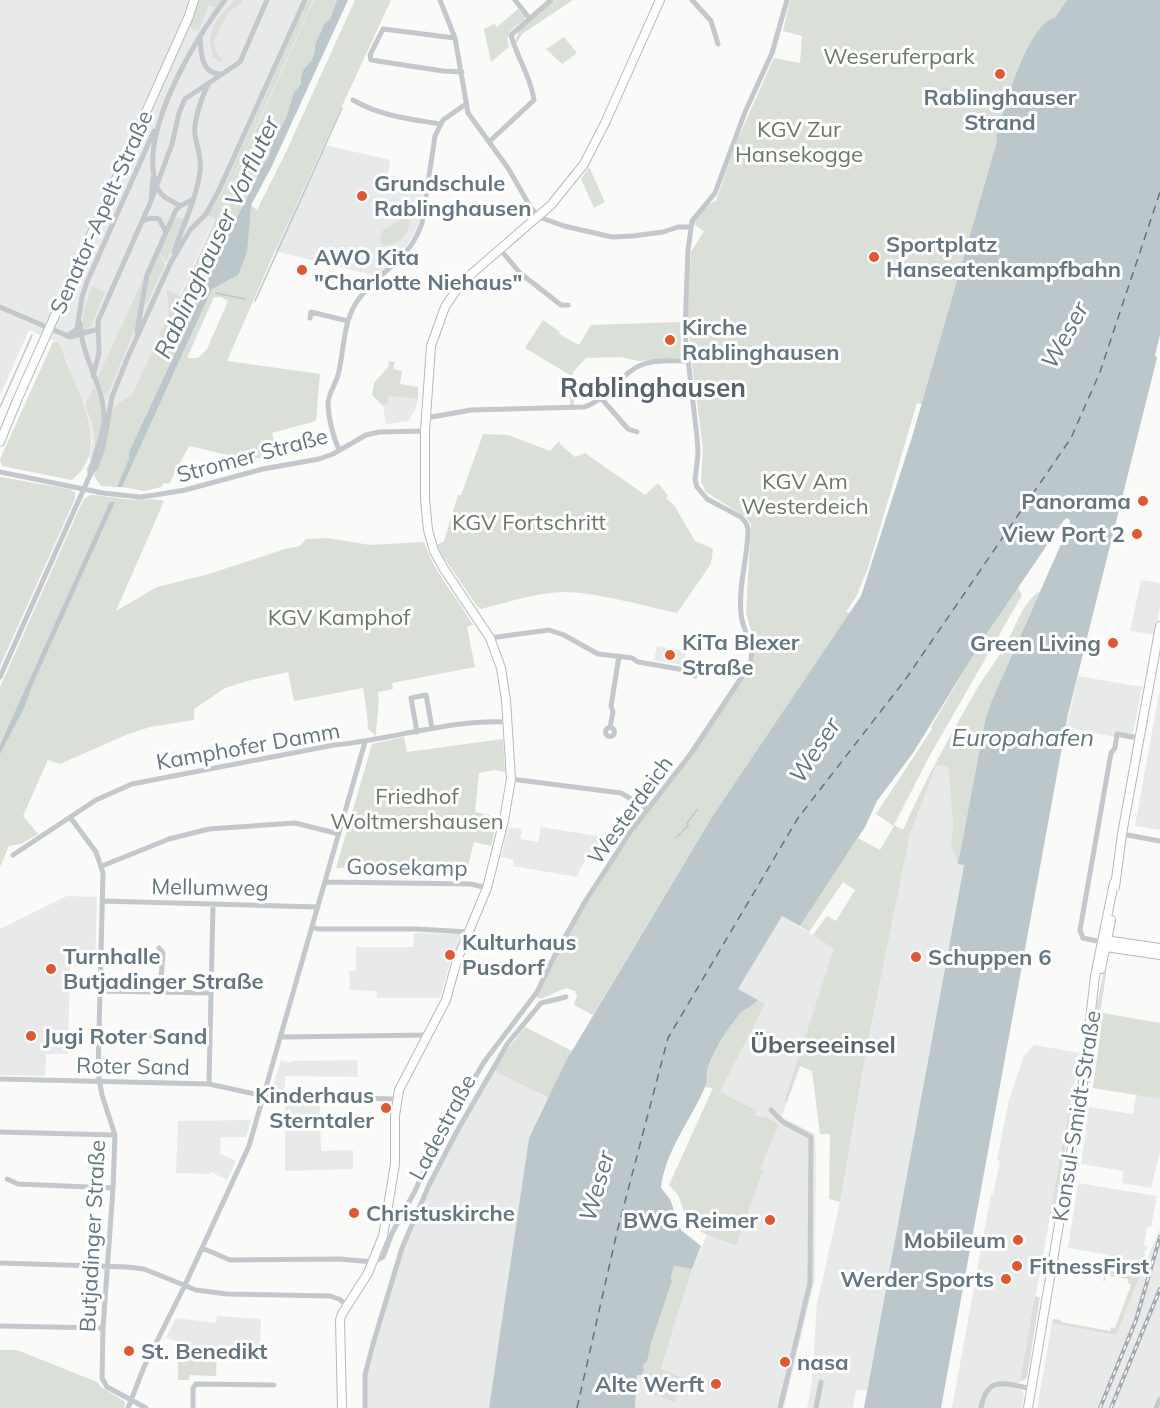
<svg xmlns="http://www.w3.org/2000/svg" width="1160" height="1408" viewBox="0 0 1160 1408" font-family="Mulish,sans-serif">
<rect width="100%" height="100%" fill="#fafaf8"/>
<path fill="#e8e9e9" d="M0,0H314L100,470L89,458L92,442L89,421L62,348L57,342L29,330L0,396Z
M325,145L390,160L388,175L424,181L419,222L415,232L403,251L376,276L275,251Z
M389,396L418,399L415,410L408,421L386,424L383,406L388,404Z
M1141,580L1160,583V607L1155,633L1151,634L1130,631Z
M657,646L686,651L684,662L682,665L654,660Z
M1078,676L1142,687L1132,740L1066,728Z
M1160,688V830L1135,826Z
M936,766H948L953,824L951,843L964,864L867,1391L856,1390L853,1408H807L812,1381L817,1304L840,1202L867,1047L910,834Z
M508,827L522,829L520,839L538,842L541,827L598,836L601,833L604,835L592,855L589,853L576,877L513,866L514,860L501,857Z
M67,896L97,897L95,966H70L68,1054H46L45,1076L0,1075V929Z
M782,916L835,949L784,1100L787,1102L782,1117L815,1134L816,1158L815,1278L784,1408H635L637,1374L652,1376L649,1393L675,1401L661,1370L692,1269L707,1235L736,1244L763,1171L759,1169L779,1125L766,1117L754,1114L756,1110L720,1092L765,1004L737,989Z
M414,933L459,934L461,937L447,972L440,998H377V991L350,990L349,971H356V947H413Z
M1034,1045L1080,1053L1020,1381L1019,1389L1024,1393L1022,1408H952L991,1194H993L1000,1161L997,1160L1009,1099L1024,1056Z
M281,1060L291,1063L292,1061L357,1060L358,1077L285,1076V1093L271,1092Z
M490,1069L549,1098L529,1138L489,1408H364L365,1375L400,1248L428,1183L454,1131Z
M1136,1095L1160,1099V1152L1151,1188L1122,1183L1123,1171L1081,1164L1089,1107L1133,1114Z
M285,1101H320L321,1151L353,1150V1169L285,1171Z
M251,1120L246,1137H221L220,1154L236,1161L227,1180L211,1172L209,1174L176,1173L178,1121Z
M1078,1183L1157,1196L1151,1227H1147L1144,1245L1147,1246L1146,1251H1144L1146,1261L1160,1229V1408H1037L1052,1323L1116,1334L1137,1281L1106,1275L1109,1255L1068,1248Z
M217,1316L261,1319L260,1353L192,1351L191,1342L175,1341L166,1337L176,1318L216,1323Z"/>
<path fill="#dadfd7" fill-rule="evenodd" d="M199,0H223L216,8L209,5L199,30L196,29L193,31L190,25Z
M234,0H243C240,6 236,6 231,10C223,19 218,32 213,43L218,55L222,58L221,62L213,57C205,28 217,21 234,0Z
M308,0H313L215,219L208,215L221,194Z
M314,0H337L330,19L324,24C322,32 318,36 316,42C314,47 315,53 313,57C308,68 300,67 301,84L294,92L286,118L272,142L269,156L258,172L257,178L199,292L189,323L129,452V458L117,487L101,486L94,476L105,450L112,409L133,393L169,315L167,292L168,290L180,297Z
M355,0H391L275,251L227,361L320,374L316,421L272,433L277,456C249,463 217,452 189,446L169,484L164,483L161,487L145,491L122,487L212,289L216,285L233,278L251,205L257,210L287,150ZM214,297H221L228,301L207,349L198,358H187Z
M555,0H573L522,34L517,43H515L519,29Z
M790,0H1067L1055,19L1029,46L1003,111L996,137L997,141L922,404L917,403L868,568L857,595L846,612L850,613L712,817L593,1015L574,1005L577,996L575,991L566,988L541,999L536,997L562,944L602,877L754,659V642L746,613L751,525L746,517L706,492L701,482L703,448L692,365L688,313L691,252L704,231L693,224C697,215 706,204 716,201L736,143L774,58L800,63L802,36L783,31Z
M518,9L525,17L524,20C513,29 504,31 509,47L491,62L484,29L494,24L497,27Z
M564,37L577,53L562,64L546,49Z
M589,167L605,202L594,208L581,179Z
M175,218H186L166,262L159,252Z
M405,218L409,219C411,235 397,246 383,245L380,240L383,230C390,227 398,219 405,218Z
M159,253L165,265L145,307L149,276Z
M145,275L139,318L109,391L106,394L103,393L97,379Z
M92,286L105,292L91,326L82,332L84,310Z
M543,320L560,332L559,334L579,345L591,325L680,322L682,358L638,361L621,357L586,358L573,372L574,406H570V375L525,348Z
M53,342H57L62,348C73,389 115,445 72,480L2,466L0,459Z
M389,361L395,362L393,369L402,371L400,384L418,387V399L389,396L388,404L383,406L372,395L374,383L388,367Z
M94,386C108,423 100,438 88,473L86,469C101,450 94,425 85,405Z
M483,434L508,435L550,451L559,441L561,445L575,457L585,453L645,495L658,483L668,496L666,498L674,505L695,541L713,549L711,564L677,613C644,606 596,592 563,592C536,593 507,602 481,609L477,606L444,558L437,545L444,541L458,495H461Z
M0,477L69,489L75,492V499L0,666Z
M90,495C102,495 113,498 125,499C137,501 154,497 164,501L116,611L157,587L209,574L285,549L300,546L306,539L327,538L370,545L424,542C434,573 457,597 473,625L467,627L475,667L392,683L393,689L378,692C380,707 376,721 376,736L368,729L367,713L363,688L294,701L288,672L247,681L225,688L194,709V720L150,727L128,734L60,764L48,760L23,816L38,834L21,844L9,846L0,867V687L81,505L84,499Z
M1018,587L1022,595L929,757L894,825L903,830C925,780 951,734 978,687C987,672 998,659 1006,644C1016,626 1022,603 1040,591L992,700L985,721L958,864L951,843L953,824L948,766H936L910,834L867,1047L840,1202L829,1199L830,1134H820L812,1071L800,1066L787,1102L784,1101L834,949L813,935L827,916L836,921L855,890L843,882L809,932L800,926L858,838L880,850L894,826L876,814L932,729L931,727L979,646Z
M404,737L407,752L503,739L505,772L494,770L479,773L475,812L498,817L491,846L474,842L468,866L336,868L372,744Z
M1106,960V974L1090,1083H1088L1093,1038L1091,1035Z
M758,1000L765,1004L720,1092L756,1110L755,1115L766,1117L779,1125L760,1169L763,1171L736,1245L707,1235L689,1225L678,1195L669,1185L713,1088L705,1087C707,1080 707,1076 708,1069C709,1060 735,1015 742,1010C748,1006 753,1006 758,1000Z
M1103,1013L1160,1023V1099L1093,1088Z
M525,1027L572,1051L549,1098L494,1071L506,1051Z
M1070,1104L1073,1105L1054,1215L1050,1214Z
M1107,1265H1110L1109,1271L1135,1277L1138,1270L1142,1271L1116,1335L1052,1323L1053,1319L1061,1320V1322L1110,1331L1111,1327L1115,1328L1131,1285L1128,1283V1279L1106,1275L1105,1281H1103Z
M674,1266L692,1269L661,1369L681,1377L675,1402L649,1393L652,1376L642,1375L644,1370L643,1365L672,1281L671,1277Z
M1035,1296L1040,1297L1027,1378L1022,1381H1020Z
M0,1350H17L97,1382L101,1387L124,1401L125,1402L124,1408H0Z
M192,1351H217L216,1376L190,1375L189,1380H178V1358H191Z"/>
<path fill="#bbc7cb" d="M337,0H348L271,168L251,205L247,252L238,275L212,289L122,487H117L129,458V452L189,323L199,292L257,178L258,172L269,156L272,143L286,118L294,92L301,84C300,67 308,68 313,57C315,53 314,47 316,42C318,36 322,32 324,24L330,19Z
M1067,0H1160V335L1155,355L1157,358L1068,714L941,1408H864L964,865L958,864L985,721L992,700L1070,524V521L1068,518L1064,520L986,635L913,753L877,801L865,827L800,926L782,916L738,989L758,1000C751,1008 743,1008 737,1017C726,1031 716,1048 709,1064C706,1071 708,1079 705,1087C691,1120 665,1151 661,1188L670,1199L681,1230L701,1246L692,1269L674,1266L671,1277L672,1281L651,1343L647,1361L643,1365L644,1370L642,1375H637L635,1408H489L529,1138L566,1061L712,817L861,596L913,434L997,141L996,138C1002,112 1028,23 1055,18Z
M110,502H115L31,688L25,706L0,754V745Z"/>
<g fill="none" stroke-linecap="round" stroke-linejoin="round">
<path stroke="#bbc7cb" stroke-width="1.5" d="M216,293L245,299
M255,301L342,108
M0,407L32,335
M683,831L685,828L688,827L687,823L697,810
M677,837L681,833"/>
<path stroke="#60757c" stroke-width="1.5" stroke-dasharray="8 6" stroke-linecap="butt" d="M577,1408L617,1232L668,1038L798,818L905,680L1071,438L1100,372L1160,192"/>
<g stroke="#b3babf" stroke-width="10">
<path id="secondary" d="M0,442L18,398L189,16L194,0
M1115,887L1122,834L1160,626
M1105,940L1160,948
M1103,944L1106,947L1160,955
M1101,969L1111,920
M342,1408L340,1320L342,1314L368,1273L383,1236L395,1164V1116L399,1090L446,1000L457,960L487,888L504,820L511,779L506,700L501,668L490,638L444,569L434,551L428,530L425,499V431L431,346L445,307L461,283L551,205L584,164L605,123L660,0
M1028,1408L1083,1082L1095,976L1114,883"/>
</g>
<path stroke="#c3c8cc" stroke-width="5" d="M440,0L455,38L468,113L508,168L531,208L539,217L564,226L612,237L633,236L663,232L678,227H690
M515,0L529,18
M692,0L711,21L718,44
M200,38C201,53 201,73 220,74
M455,38L383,29L370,55L371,60L443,71L462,72
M353,100C380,116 410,119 440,124
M490,141L534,100C531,77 517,58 511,35L551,0
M151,201L172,144L179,113L185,99L240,62L267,0
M180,206C172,200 163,199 158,189C135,138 194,40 225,0
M143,221L151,218L159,219L165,230
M500,249L520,273L561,305H568
M174,252C183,225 196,200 200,172C202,158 197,147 195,135C193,122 202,96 208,85
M0,307L70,337L98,329
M310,318L311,312L348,321
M80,323C82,358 102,383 104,414C105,435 94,453 90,473
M137,332L147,275L176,210L180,206L192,200
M67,336L77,329L82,297L87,282L154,131
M93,376L99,353L98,321L151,201L153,178
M601,398L628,429L637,432
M426,418L471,410L584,407C608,400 620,372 644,364C657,359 674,361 687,361
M339,450C333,436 329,421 328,405C328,393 335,386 338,375C345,348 342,319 361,296C384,267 409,261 422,223L435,136L443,120L466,104
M0,472L103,493L140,497L155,495L185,490L263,469L319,459L333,454L366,435L379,432L425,431
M490,638L549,630L564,635L598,654L632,658L638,662L679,669L695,676
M0,677L90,475L96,467L103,448L112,397L127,359L171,262L190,230L206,214L219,190L305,0
M610,727L613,712L611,706L619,656
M605.5 732a4.5 4.5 0 1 1 9 0a4.5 4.5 0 1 1-9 0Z
M417,732L411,698L426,695L432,728
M511,779L621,793L648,809
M70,817L96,852L103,873L98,1073L102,1095L115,1135L113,1188L103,1328L102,1378L107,1387L146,1408
M1122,834L1160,841
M13,855L96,800L132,784L334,745C392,740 448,719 507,722
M102,866L169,839L209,829L295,823L339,834
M325,882L471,884L487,888
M102,901L318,907
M312,927L318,929H416L469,932
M1102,942L1083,938L1080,930L1111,753L1115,748L1117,734L1139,738
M159,948L163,953L160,992
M100,991L211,993
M99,1034L210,1037
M281,1037L429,1035
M0,1079L209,1084L264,1096L397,1099
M209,1084L213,905
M771,1110L783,1122L811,1137L810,1283L780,1408
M0,1132L115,1135
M7,1179L18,1184L113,1188
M202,1248L230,1260L340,1259L373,1262L383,1257L392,1233L415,1191L435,1146L484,1062L537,992L556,953L586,900L631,831L692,752L749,666C758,644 742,634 741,613C738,585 748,557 748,529L746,523L741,517L707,499L697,487L695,480L698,453L697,437L685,333L688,250L692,221L715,193L745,112L772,53L787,0
M0,1263L127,1267L144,1269L196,1290L227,1294L330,1296L339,1299L347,1305
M0,1326L103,1328
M128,1408L144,1367L185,1285L249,1146L365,742
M193,1408V1388L196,1384L274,1385
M365,1408V1375L373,1344L402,1248L429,1185L456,1133L508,1043L541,1003L566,997
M816,1408L821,1382
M981,1408C987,1374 1006,1384 1032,1389
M1156,1408L1160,1399"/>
<use href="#secondary" stroke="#fff" stroke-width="8"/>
<g stroke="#a2aab0" stroke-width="4">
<path id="rail" d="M1100,1408L1136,1320L1160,1237
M1111,1408L1160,1289"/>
</g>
<use href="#rail" stroke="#fff" stroke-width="1.5" stroke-dasharray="4.5" stroke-linecap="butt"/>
</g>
<g fill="#e4572e" stroke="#fff" stroke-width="2">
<circle cx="1000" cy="74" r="6"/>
<circle cx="362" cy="196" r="6"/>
<circle cx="874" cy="257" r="6"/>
<circle cx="302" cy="270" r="6"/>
<circle cx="670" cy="340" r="6"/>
<circle cx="1143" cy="501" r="6"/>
<circle cx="1137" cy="534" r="6"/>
<circle cx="1113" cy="643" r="6"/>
<circle cx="670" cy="655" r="6"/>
<circle cx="450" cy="955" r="6"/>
<circle cx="916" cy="957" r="6"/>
<circle cx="51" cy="969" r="6"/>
<circle cx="31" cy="1036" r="6"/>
<circle cx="386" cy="1108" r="6"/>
<circle cx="354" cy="1213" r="6"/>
<circle cx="770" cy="1220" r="6"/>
<circle cx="1018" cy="1240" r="6"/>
<circle cx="1017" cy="1266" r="6"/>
<circle cx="1006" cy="1279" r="6"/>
<circle cx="129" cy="1351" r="6"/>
<circle cx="785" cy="1362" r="6"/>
<circle cx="716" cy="1384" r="6"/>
</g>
<g text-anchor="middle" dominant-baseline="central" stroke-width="6" stroke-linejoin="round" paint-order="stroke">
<g font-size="22" fill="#687a64" stroke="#fff">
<text x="899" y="56">Weseruferpark</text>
<text x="799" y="129">KGV Zur<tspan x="799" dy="25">Hansekogge</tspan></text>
<text x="805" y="481">KGV Am<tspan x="805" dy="25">Westerdeich</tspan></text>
<text x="529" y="522">KGV Fortschritt</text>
<text x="339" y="617">KGV Kamphof</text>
<text x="417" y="796">Friedhof<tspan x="417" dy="25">Woltmershausen</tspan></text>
</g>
<g font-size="22" font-weight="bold" fill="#657683" stroke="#fff" text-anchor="start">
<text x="1000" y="97" text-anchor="middle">Rablinghauser<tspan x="1000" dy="25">Strand</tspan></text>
<text x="374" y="183">Grundschule<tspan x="374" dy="25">Rablinghausen</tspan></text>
<text x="886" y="244">Sportplatz<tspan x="886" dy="25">Hanseatenkampfbahn</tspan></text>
<text x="314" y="257">AWO Kita<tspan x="314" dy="25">"Charlotte Niehaus"</tspan></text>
<text x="682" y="327">Kirche<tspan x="682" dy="25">Rablinghausen</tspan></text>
<text x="1131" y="501" text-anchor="end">Panorama</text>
<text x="1125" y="534" text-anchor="end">View Port 2</text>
<text x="682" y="642">KiTa Blexer<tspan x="682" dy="25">Straße</tspan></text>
<text x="1101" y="643" text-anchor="end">Green Living</text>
<text x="462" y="942">Kulturhaus<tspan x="462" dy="25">Pusdorf</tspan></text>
<text x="63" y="956">Turnhalle<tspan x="63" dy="25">Butjadinger Straße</tspan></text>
<text x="928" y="957">Schuppen 6</text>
<text x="43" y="1036">Jugi Roter Sand</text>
<text x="374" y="1095" text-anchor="end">Kinderhaus<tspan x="374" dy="25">Sterntaler</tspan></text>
<text x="366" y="1213">Christuskirche</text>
<text x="758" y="1220" text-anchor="end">BWG Reimer</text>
<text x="1006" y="1240" text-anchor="end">Mobileum</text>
<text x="1029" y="1266">FitnessFirst</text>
<text x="994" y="1279" text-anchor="end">Werder Sports</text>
<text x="141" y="1351">St. Benedikt</text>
<text x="797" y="1362">nasa</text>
<text x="704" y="1384" text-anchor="end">Alte Werft</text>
</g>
<g font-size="22" fill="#657683" stroke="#fff">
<text transform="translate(101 212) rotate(-66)">Senator-Apelt-Straße</text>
<text transform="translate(252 455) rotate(-15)">Stromer Straße</text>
<text transform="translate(248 746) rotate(-10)">Kamphofer Damm</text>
<text transform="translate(630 810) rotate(-54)">Westerdeich</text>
<text transform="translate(407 867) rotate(1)">Goosekamp</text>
<text transform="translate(210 887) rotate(1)">Mellumweg</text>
<text transform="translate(133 1066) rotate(1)">Roter Sand</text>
<text transform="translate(1076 1116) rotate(-81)">Konsul-Smidt-Straße</text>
<text transform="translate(442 1127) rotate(-62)">Ladestraße</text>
<text transform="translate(92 1236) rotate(-87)">Butjadinger Straße</text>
</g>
<g font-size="24" font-style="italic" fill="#60757c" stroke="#fff">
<text transform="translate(216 237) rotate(-65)">Rablinghauser Vorfluter</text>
<text transform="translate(1064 335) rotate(-61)">Weser</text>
<text x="1023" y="737">Europahafen</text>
<text transform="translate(814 750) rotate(-57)">Weser</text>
<text transform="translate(596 1186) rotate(-74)">Weser</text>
</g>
<g font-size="24" font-weight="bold" fill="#57646e" stroke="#fff">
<text x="823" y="1044">Überseeinsel</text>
</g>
<g font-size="26" font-weight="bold" fill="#57646e" stroke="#fff">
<text x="653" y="387">Rablinghausen</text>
</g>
</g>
</svg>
